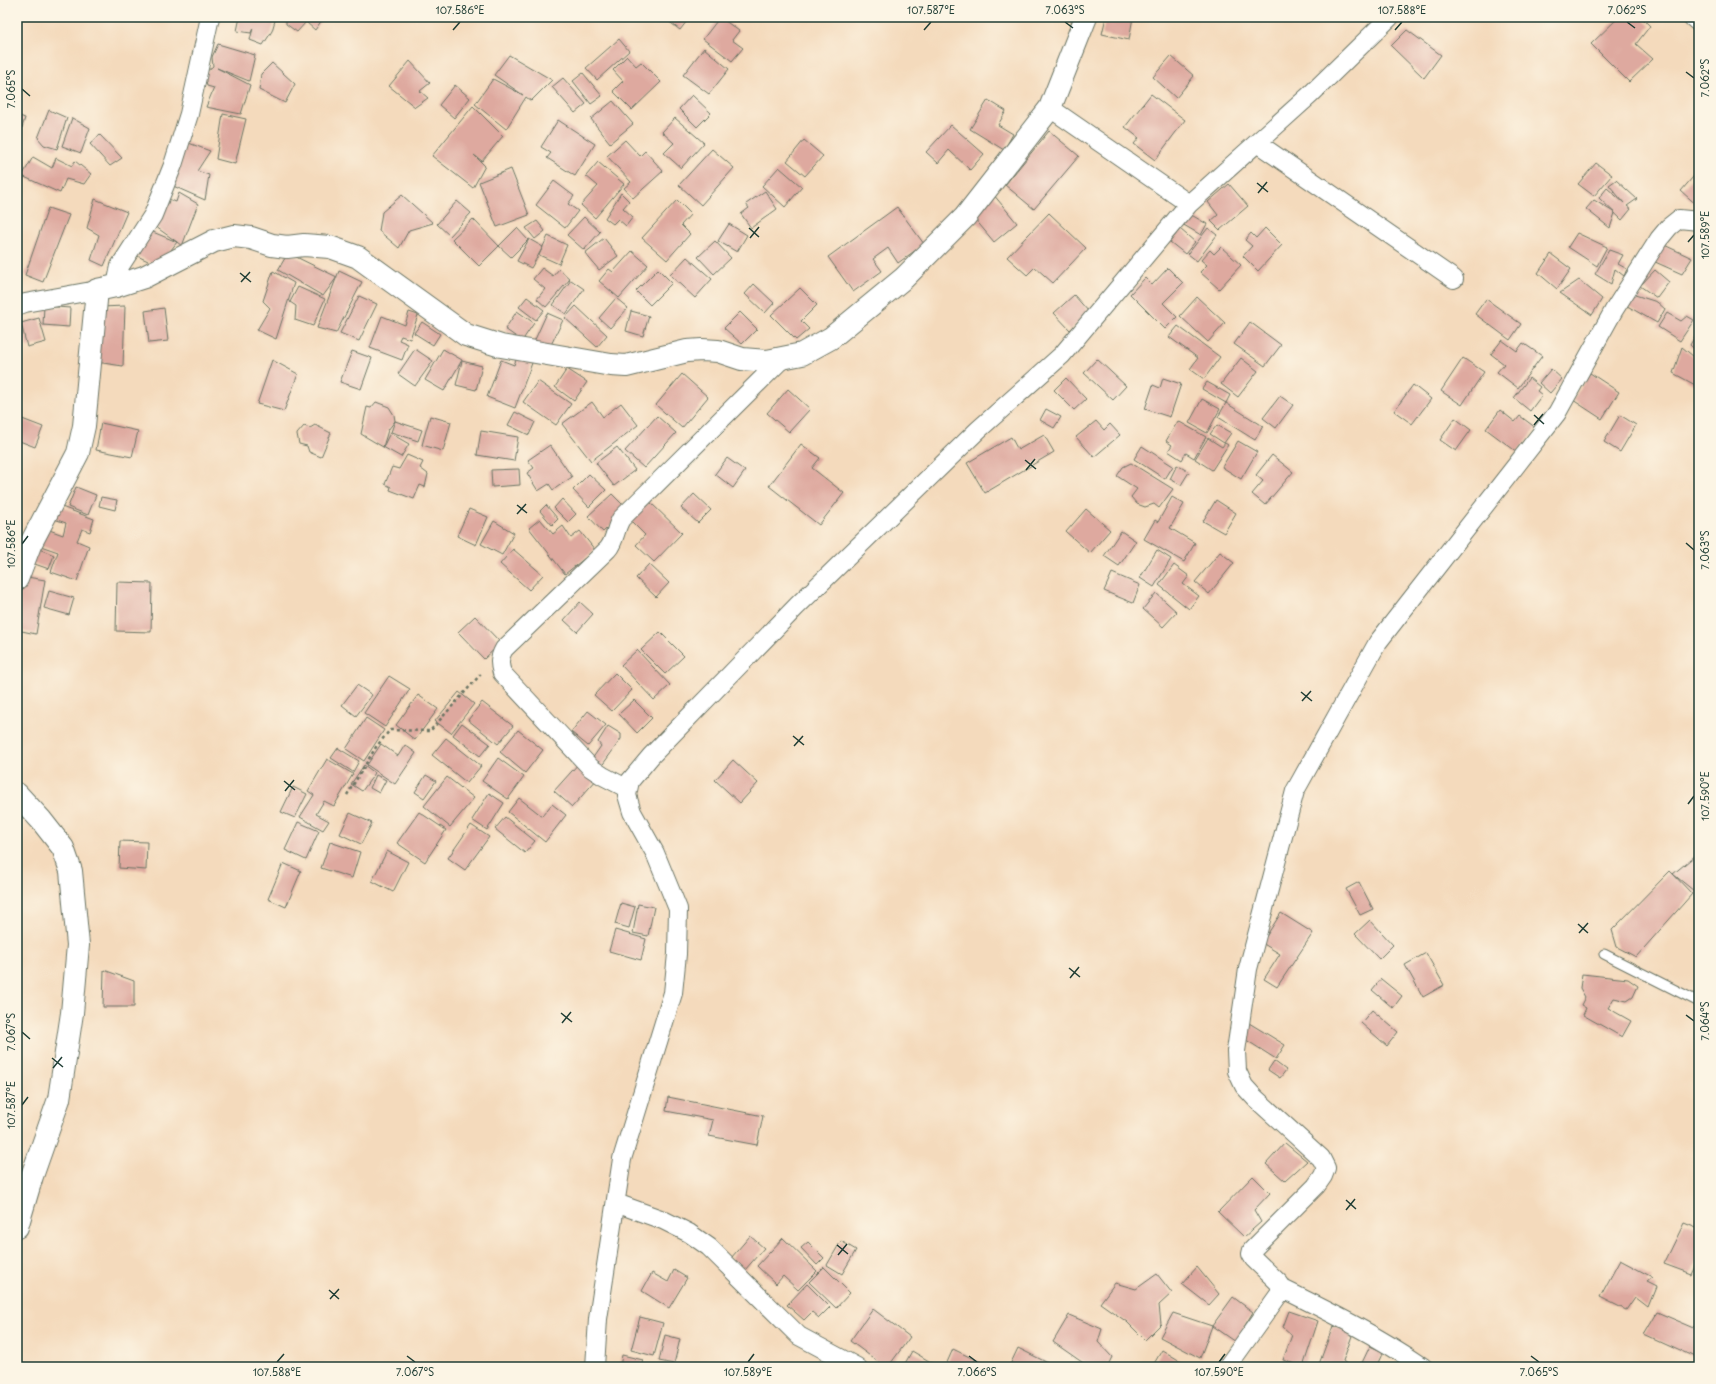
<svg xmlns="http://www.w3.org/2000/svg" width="1716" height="1384" viewBox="0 0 1716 1384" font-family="'Playpen Sans',sans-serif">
<rect width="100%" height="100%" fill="#fcf5e5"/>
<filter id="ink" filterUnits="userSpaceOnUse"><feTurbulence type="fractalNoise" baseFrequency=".025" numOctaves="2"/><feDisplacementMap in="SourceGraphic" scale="8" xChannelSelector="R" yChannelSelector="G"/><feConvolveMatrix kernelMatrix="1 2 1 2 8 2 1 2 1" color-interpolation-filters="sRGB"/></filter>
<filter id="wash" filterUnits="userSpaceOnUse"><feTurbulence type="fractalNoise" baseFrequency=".012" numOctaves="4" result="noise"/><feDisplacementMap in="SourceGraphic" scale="16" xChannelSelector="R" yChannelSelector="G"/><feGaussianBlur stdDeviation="0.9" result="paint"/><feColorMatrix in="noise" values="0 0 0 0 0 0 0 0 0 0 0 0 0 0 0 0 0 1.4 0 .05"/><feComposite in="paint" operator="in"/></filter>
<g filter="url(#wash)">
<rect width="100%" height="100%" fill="#f4dabc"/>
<g id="blocks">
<path fill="#dea99f" d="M240,17H276L272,31L263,45L250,40L253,28L251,33L237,31Z
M286,17H324L315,30L306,22L297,32L286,24Z
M663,17H690L680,30Z
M720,17L739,31L732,40L743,48L732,61L703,39Z
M1106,17H1133L1129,40L1102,34Z
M1619,17H1641L1650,26L1636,44L1653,59L1629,82L1591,44Z
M1407,30L1441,55L1424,78L1391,46Z
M619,39L629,51L597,80L586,68Z
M218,44L255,55L249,81L217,68L250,85L241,114L206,107L214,88L207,86L204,74L213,66L212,57Z
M704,48L729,69L709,94L683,75Z
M509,55L552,80L531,101L526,97L506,129L475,104L493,79L523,95L494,75Z
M627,56L636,66L641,62L661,82L632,110L613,91L623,81L613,70Z
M1171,56L1194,76L1176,98L1153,77Z
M410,61L430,83L420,91L428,98L415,107L389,86Z
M272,63L295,84L285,103L259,90L261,74Z
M583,73L602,96L591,104L573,81Z
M563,78L586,104L575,113L552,87Z
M455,85L470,98L454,118L439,105Z
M1151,94L1185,120L1155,160L1134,144L1139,138L1125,127Z
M692,95L711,113L697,127L679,109Z
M988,100L1006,111L998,125L1013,134L1004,150L970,129Z
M613,101L633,124L610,143L591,119Z
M473,106L503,136L482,161L474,155L485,166L473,188L432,156Z
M49,110L67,118L57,149L44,145L38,138Z
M223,114L246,119L235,164L216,159Z
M17,115L25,118L17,144Z
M72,118L90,128L81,153L62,146Z
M675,118L704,143L681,168L664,153L674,143L662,132Z
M558,120L595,144L575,176L547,158L551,153L541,147Z
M951,125L984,154L970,170L949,150L938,163L926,152Z
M1049,131L1079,156L1034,209L1005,185Z
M100,135L122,158L110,166L90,144Z
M625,140L640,156L645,151L663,171L633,198L624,188L631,182L607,156Z
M804,140L823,156L805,176L787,161Z
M186,142L210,151L197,171L209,175L205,200L171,185Z
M712,149L734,168L701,205L679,185Z
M33,157L52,168L56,158L72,166L75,161L91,174L84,184L66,179L60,193L22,176Z
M598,162L624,184L595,218L581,205L598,186L586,176Z
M1596,163L1612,175L1594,196L1578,184Z
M779,167L802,187L785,207L762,186Z
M511,169L529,215L497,227L479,182Z
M1699,170V207L1681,191Z
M1616,180L1637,199L1627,206L1631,209L1622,220L1599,198L1607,188L1624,203L1609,185Z
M554,181L574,196L568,204L578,211L565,228L536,205Z
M1229,184L1248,206L1220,230L1211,221L1218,215L1208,202Z
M765,191L777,209L751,228L741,214L749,208L746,204Z
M179,193L198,204L182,246L177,242L159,266L135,255L148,230L177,242L156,227L166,198L176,202Z
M621,193L629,201L623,208L633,217L626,226L618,219L613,224L605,218Z
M993,194L1017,223L994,242L970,213Z
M402,195L433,223L409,230L399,248L379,231L382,212Z
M95,199L127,212L104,266L91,260L99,235L87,228Z
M677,200L691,214L681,225L690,234L667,260L642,238Z
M1594,200L1615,213L1610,228L1586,209Z
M457,201L471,213L450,236L437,224Z
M897,207L924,244L898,263L888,248L873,259L882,271L853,292L828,257Z
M48,208L69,215L43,282L25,275Z
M1049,213L1086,248L1053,283L1035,267L1027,275L1007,257Z
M1188,213L1207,224L1201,235L1182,224Z
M584,217L600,232L584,250L567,235Z
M473,219L499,246L517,228L528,240L511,257L499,246L479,266L452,239Z
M537,221L545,231L535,239L526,228Z
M729,224L747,235L737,252L718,241Z
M1208,228L1217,235L1197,261L1188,254Z
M1265,228L1282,245L1258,271L1243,256L1252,246L1245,240L1251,233L1256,238Z
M1180,229L1195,242L1185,254L1170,242Z
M1577,233L1607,247L1597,266L1568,247Z
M548,236L567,245L559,264L539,255Z
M604,238L618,256L599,270L585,253Z
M529,239L543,247L531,268L517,261Z
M715,241L731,258L714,274L698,257Z
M1660,243L1692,258L1682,274L1653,261Z
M1221,247L1241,265L1219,289L1200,272L1207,265L1201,260L1210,250L1214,254Z
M1609,250L1623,255L1618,264L1627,269L1624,276L1615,269L1611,284L1595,274Z
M632,251L648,265L619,298L599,281L609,269L613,272Z
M288,253L337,277L323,296L278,270Z
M1551,254L1571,269L1557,289L1538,273Z
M687,257L712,279L695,298L670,275Z
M542,268L553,276L559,269L570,279L546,307L537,299L545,289L533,279Z
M1168,268L1183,283L1163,303L1177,317L1165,329L1130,294L1145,278L1152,285Z
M658,269L672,283L650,305L636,291Z
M1655,270L1669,282L1657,298L1640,286Z
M273,271L294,283L276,339L257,330L270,308L263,301Z
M339,271L362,282L336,333L317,328Z
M571,280L584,289L566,314L553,305Z
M1579,280L1602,299L1592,315L1560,293Z
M754,284L774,303L765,313L745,294Z
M298,287L325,299L313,326L295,320L296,306L290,302Z
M800,288L817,305L801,321L809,329L796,340L771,315Z
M1632,294L1657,302L1665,309L1657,323L1622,303Z
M1074,295L1089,312L1070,330L1054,313Z
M359,296L377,304L359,341L340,333Z
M527,297L544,310L536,320L519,307Z
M1197,297L1225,323L1208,342L1180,316Z
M616,298L628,308L610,328L599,318Z
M1486,299L1521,324L1510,340L1475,314Z
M44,306L70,308L69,327L43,325Z
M125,306L123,366L96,362L101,307Z
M576,306L607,335L597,347L565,318Z
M164,308L168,341L149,343L145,311Z
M517,311L534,323L522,341L505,329Z
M631,311L649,316L643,336L626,331Z
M409,312L418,315L410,339L401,336L399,340L408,344L402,360L370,348L382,316L405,325Z
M740,312L757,329L742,344L724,328Z
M547,313L563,320L548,351L533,344Z
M1667,313L1681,321L1687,316L1694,320L1680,341L1658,327Z
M39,318L46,342L27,347L21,323Z
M422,322L440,334L433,345L414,333Z
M1250,322L1281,345L1265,366L1234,344Z
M1178,326L1220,357L1204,379L1190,369L1198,358L1169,337Z
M1699,329V353L1690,345Z
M1502,340L1517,351L1523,343L1542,356L1518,388L1497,372L1504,364L1491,354Z
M1682,347L1699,361V387L1673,373Z
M415,349L433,361L415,386L398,374Z
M443,349L462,360L444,391L425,380Z
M352,351L372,358L361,389L340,382Z
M517,357L532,363L515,408L487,397L501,360L514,365Z
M1241,358L1258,371L1238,397L1221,384Z
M1463,358L1484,372L1462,405L1441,391Z
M1097,359L1126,386L1113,400L1084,373Z
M272,360L298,374L284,411L257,404Z
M462,361L482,366L476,390L456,385Z
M567,369L587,382L574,401L555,387Z
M1551,369L1562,379L1550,393L1539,383Z
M1590,373L1619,392L1602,419L1573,400Z
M682,374L708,397L682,428L656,405Z
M1066,378L1086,399L1074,410L1054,390Z
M1163,378L1181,384L1170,417L1145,409L1153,385L1160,388Z
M1529,378L1540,387L1537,391L1542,395L1530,411L1514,398Z
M538,381L571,404L556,425L523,402Z
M1207,382L1230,395L1226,403L1202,389Z
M1413,385L1431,399L1412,424L1394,411Z
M788,389L810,409L789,432L767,413Z
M1280,396L1293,405L1276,428L1263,418Z
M1202,399L1220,409L1207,433L1189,423Z
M376,402L389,407L394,415L395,421L422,430L418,441L391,432L395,421L388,430L383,447L390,433L409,444L401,457L383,447L361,434L367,407L371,408Z
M592,402L603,417L621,403L638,425L591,461L562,424Z
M1226,403L1263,426L1255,440L1218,417Z
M1046,409L1061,417L1054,428L1040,420Z
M1500,410L1515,422L1520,416L1536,428L1517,452L1486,429Z
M515,412L535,422L529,435L508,425Z
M1620,415L1636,425L1620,452L1604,442Z
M430,416L451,422L443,451L422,445Z
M657,416L676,433L644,468L625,451Z
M17,417L43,427L35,447L17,440Z
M1455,418L1471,430L1456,451L1440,440Z
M1096,421L1104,430L1110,424L1120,435L1094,457L1076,437Z
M1178,421L1206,437L1194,458L1186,453L1182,460L1168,451L1172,445L1166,441Z
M101,423L138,431L132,457L96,450Z
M315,425L331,433L321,457L309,452L307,446L299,444L297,434L304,426L310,428Z
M1217,425L1231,433L1224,443L1210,434Z
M481,431L518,437L514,461L477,455Z
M1044,435L1054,452L985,493L967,463L1011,437L1018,450Z
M1208,438L1222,447L1225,443L1228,445L1212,470L1195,459Z
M1238,441L1257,452L1241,479L1222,467Z
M801,444L820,458L812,468L844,493L819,525L769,486Z
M550,445L572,477L553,490L549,484L538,491L527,473L534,468L528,460Z
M1142,446L1173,466L1165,479L1134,459Z
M617,447L635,470L614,486L596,463Z
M407,455L423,462L420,468L428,474L425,487L420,485L414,499L390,490L391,487L385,484L392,467L399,469Z
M1272,455L1293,472L1265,505L1252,494L1263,481L1256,475Z
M727,458L745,471L733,488L715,474Z
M1131,463L1173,489L1159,508L1154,504L1145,507L1137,504L1131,497L1137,489L1117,476L1123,467Z
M1177,465L1189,472L1181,485L1170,479Z
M519,469L520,485L492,487L491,470Z
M589,474L606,490L589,507L573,490Z
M76,487L96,495L88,515L68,507Z
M612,494L627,509L603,532L588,516Z
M694,494L711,510L698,523L681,508Z
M101,497L117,500L115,510L99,506Z
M1172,497L1184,504L1170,528L1195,543L1184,562L1144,539L1155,520L1158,522Z
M562,499L576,514L568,522L554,508Z
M1216,500L1236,513L1224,533L1203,521Z
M649,501L682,533L654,562L636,545L645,535L630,520Z
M546,505L558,519L552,525L540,511Z
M59,506L94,519L90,532L82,529L77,541L89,546L77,581L51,572L58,552L38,545L44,528L63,535L66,523L54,519Z
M469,509L488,517L476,545L457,536Z
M1086,509L1110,530L1090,553L1066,532Z
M540,519L553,534L563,526L571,538L580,531L595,550L565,574L529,528Z
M494,521L514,533L502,555L481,544Z
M1121,531L1136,541L1119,566L1104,556Z
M34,547L54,555L49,569L29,562Z
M513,549L543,575L529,590L500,564Z
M1157,550L1171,559L1154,587L1140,578Z
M1220,552L1234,563L1209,594L1195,582Z
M649,564L669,583L656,597L636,578Z
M1174,565L1189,576L1183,584L1199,596L1189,609L1159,585Z
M1112,573L1140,585L1133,603L1104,591Z
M21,576L45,580L36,634L17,630V605Z
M117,582L152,583L151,632L116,631Z
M49,591L74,598L69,615L44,608Z
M1156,593L1177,612L1163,627L1143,609Z
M580,602L593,614L577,632L564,620Z
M475,616L501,643L484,659L458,632Z
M660,632L684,656L665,674L641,650Z
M637,650L670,685L654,700L621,665Z
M615,673L632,690L612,711L594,695Z
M389,676L410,689L385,727L364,713Z
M357,685L372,695L356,716L342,705Z
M459,692L474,704L451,733L435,721Z
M418,695L438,709L415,740L396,725Z
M634,700L652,718L637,733L619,714Z
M482,702L513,726L498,744L468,720Z
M588,711L606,725L588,746L571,732Z
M366,718L384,730L364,761L346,749Z
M462,723L490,744L480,756L453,735Z
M608,726L621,734V739L601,767L592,759L601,746L598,742Z
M518,730L543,750L525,773L500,752Z
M446,738L481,766L467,783L432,755Z
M381,744L398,756L405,745L416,753L395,784L367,765Z
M338,748L359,761L353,772L331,758Z
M498,758L524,777L508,799L482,781Z
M327,759L353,774L334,806L324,801L316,814L329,821L323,830L300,817L314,795L308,791Z
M733,760L758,783L740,803L715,780Z
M580,762L598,778L572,807L554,791Z
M364,765L375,773L362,791L351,784Z
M376,775L386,780L379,793L370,788Z
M426,775L436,781L424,798L415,792Z
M447,777L474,798L450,827L424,806Z
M293,787L307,794L295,818L281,812Z
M489,793L504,803L487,830L472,820Z
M519,798L542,816L552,804L566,815L545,842L508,812Z
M419,812L446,830L425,862L397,843Z
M350,813L372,823L361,844L340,834Z
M505,817L535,841L525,853L495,829Z
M298,822L319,831L306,860L285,850Z
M471,825L489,837L465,870L448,858Z
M120,841L147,842L146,870L119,868Z
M330,842L360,852L352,878L321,868Z
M387,851L408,862L393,892L372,881Z
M1696,855H1699V895L1673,874L1692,894L1636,957L1617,947L1612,930L1670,871L1673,874Z
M283,863L301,871L286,907L268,899Z
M1359,882L1373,909L1360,915L1346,889Z
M621,903L635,907L629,928L615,924Z
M638,904L654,907L648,936L633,933Z
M1281,913L1313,933L1277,987L1264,979L1280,954L1262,943Z
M1370,920L1393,945L1379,959L1355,934Z
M615,930L646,939L641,960L609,951Z
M1426,953L1444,985L1423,997L1405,965Z
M104,970L134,981V1007H103Z
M1582,974L1628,979L1638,986L1633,997L1627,1001L1614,998L1608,1008L1631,1021L1622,1037L1583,1015L1586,1008L1581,1005L1585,997L1580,988Z
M1381,979L1402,996L1393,1008L1372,990Z
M1372,1010L1398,1032L1387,1046L1361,1023Z
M1249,1023L1285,1045L1276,1059L1240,1036Z
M1274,1061L1286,1070L1280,1078L1268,1070Z
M668,1097L763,1116L757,1145L709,1136L713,1120L666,1111Z
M1285,1143L1307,1161L1285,1181L1266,1164Z
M1253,1176L1270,1193L1254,1210L1261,1222L1244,1237L1218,1212Z
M1684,1223L1699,1229V1256L1691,1274L1664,1264Z
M750,1236L764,1248L745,1270L731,1258Z
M783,1238L817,1271L798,1290L783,1276L776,1284L757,1266Z
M841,1241L856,1250L842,1274L827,1265Z
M808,1242L824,1258L817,1265L801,1248Z
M1620,1260L1652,1277L1646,1282L1656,1287L1648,1307L1635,1297L1626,1310L1600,1297Z
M824,1267L850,1293L836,1308L809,1282Z
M1197,1267L1219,1294L1209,1305L1182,1284Z
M674,1270L687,1278L669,1308L642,1291L652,1273L668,1282Z
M1157,1274L1172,1293L1159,1305L1161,1324L1145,1340L1127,1322L1100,1303L1115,1283L1136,1289Z
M807,1284L830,1307L819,1318L812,1312L804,1320L787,1305Z
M1233,1297L1253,1312L1235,1342L1212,1326Z
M873,1309L910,1337L888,1367H885L850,1341Z
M1289,1311L1318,1321L1303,1367L1283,1360L1292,1335L1283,1327Z
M1657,1312L1699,1330V1359L1644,1334Z
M1173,1313L1212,1326L1200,1358L1160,1337Z
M1069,1315L1102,1329L1098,1342L1112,1357L1107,1367H1089L1053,1342Z
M640,1317L663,1323L654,1356L631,1350Z
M1333,1326L1353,1333L1343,1361L1350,1367H1318Z
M665,1335L680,1339L674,1364L659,1361Z
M1370,1346L1383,1352L1376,1367H1360Z
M1018,1348L1048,1363L1046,1367H1009Z
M953,1349L990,1367H945Z
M1162,1350L1190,1367H1152Z
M912,1351L939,1367H903Z
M622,1355L643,1360L641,1367H620Z"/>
</g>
</g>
<g filter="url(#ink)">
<use href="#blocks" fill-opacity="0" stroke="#6a7464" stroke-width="1"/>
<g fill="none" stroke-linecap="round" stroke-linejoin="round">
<g stroke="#6a7464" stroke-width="11">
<path id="service" d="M1604,954L1699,1002"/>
</g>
<g stroke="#6a7464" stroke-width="20">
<path id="minor" d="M1692,17L1699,23
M1050,108L1189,204L1310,95L1390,17
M1257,143L1454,279
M116,286L120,266L153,215L173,165L189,114L210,17
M17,306L25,303L97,290
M628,789L603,776L591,768L502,673C499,663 499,658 504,649L608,549C615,541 615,529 621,519L783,358
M616,1203L663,1220L689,1233L709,1247L799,1336L857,1367
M1281,1288C1330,1312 1378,1336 1423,1367
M595,1367L598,1319L622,1159L673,993L677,954L678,909L655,853L632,812L627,795L630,781L651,756L797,606L978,430L1062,355L1189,204
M1227,1367L1280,1293V1284L1254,1259L1251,1254L1252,1250L1316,1186L1323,1176L1326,1168L1321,1158L1255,1098L1244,1086L1237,1071L1236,1051L1248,969L1295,791L1378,642L1557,413L1614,310L1659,239L1669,227L1679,219L1699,221"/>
</g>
<g stroke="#6a7464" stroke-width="24">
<path id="tertiary" d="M17,579L30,545L78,453L84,426L97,290L116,286L144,277L214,241L234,236L251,238L272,245L287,247L304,245L330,247L358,257L466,335L501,346L611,365L626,366L687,351L702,350L718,351L742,359L767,361L802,354L831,338L904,278L965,217L1050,108L1086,17
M17,794L41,820L63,848L71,871L78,945L72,1013L59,1099L32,1176L17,1227"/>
</g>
<path stroke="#6a7464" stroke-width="2.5" stroke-dasharray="3 3" stroke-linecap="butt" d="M347,795L376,747L390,730L430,731L481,674"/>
<use href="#service" stroke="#fff" stroke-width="9"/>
<use href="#minor" stroke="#fff" stroke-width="18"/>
<use href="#tertiary" stroke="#fff" stroke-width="22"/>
</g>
</g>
<path fill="none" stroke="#1f3d34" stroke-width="1.5" d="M1065,22L1073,28M1627,22L1635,28M453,30L460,22M924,30L931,22M1395,30L1402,22M1686,72L1694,78M22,89L30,96M1257,183L1268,192M1258,193L1267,182M749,228L759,237M750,238L759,227M1688,242L1694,235M240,273L251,282M241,282L250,272M1534,415L1544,424M1534,425L1543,414M1025,460L1036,469M1026,470L1035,459M517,505L527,513M517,514L526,504M1686,543L1694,550M22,544L28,536M1301,692L1312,701M1302,701L1311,691M793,736L804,745M794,746L803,736M284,781L295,790M285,791L294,780M1688,804L1694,796M1578,924L1588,933M1579,933L1588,923M1069,968L1080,977M1070,978L1079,967M561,1013L572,1022M1686,1015L1694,1021M562,1023L571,1012M22,1032L30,1039M52,1058L63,1067M53,1068L62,1057M22,1105L28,1097M1346,1200L1356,1209M1346,1210L1355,1199M837,1245L848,1254M838,1255L847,1244M329,1290L339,1299M330,1299L339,1289M407,1356L415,1362M969,1356L977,1362M1531,1356L1539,1362M277,1362L284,1354M748,1362L754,1354M1219,1362L1225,1354"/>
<rect width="1716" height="1384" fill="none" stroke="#fcf5e5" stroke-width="44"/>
<rect x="22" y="22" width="1672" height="1340" fill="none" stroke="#1f3d34" stroke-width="1.5"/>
<g font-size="10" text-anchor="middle" fill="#1f3d34">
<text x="460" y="14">107.586°E</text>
<text x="931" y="14">107.587°E</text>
<text x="1065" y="14">7.063°S</text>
<text x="1402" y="14">107.588°E</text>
<text x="1627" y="14">7.062°S</text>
<text transform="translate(1705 78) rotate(-90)" y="4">7.062°S</text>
<text transform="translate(11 89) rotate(-90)" y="4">7.065°S</text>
<text transform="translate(1705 235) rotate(-90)" y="4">107.589°E</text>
<text transform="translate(11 544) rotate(-90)" y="4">107.586°E</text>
<text transform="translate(1705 550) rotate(-90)" y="4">7.063°S</text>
<text transform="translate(1705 796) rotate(-90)" y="4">107.590°E</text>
<text transform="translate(1705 1021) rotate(-90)" y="4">7.064°S</text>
<text transform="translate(11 1032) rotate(-90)" y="4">7.067°S</text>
<text transform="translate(11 1105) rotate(-90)" y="4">107.587°E</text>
<text x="277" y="1376">107.588°E</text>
<text x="415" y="1376">7.067°S</text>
<text x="748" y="1376">107.589°E</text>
<text x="977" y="1376">7.066°S</text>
<text x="1219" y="1376">107.590°E</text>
<text x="1539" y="1376">7.065°S</text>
</g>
</svg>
